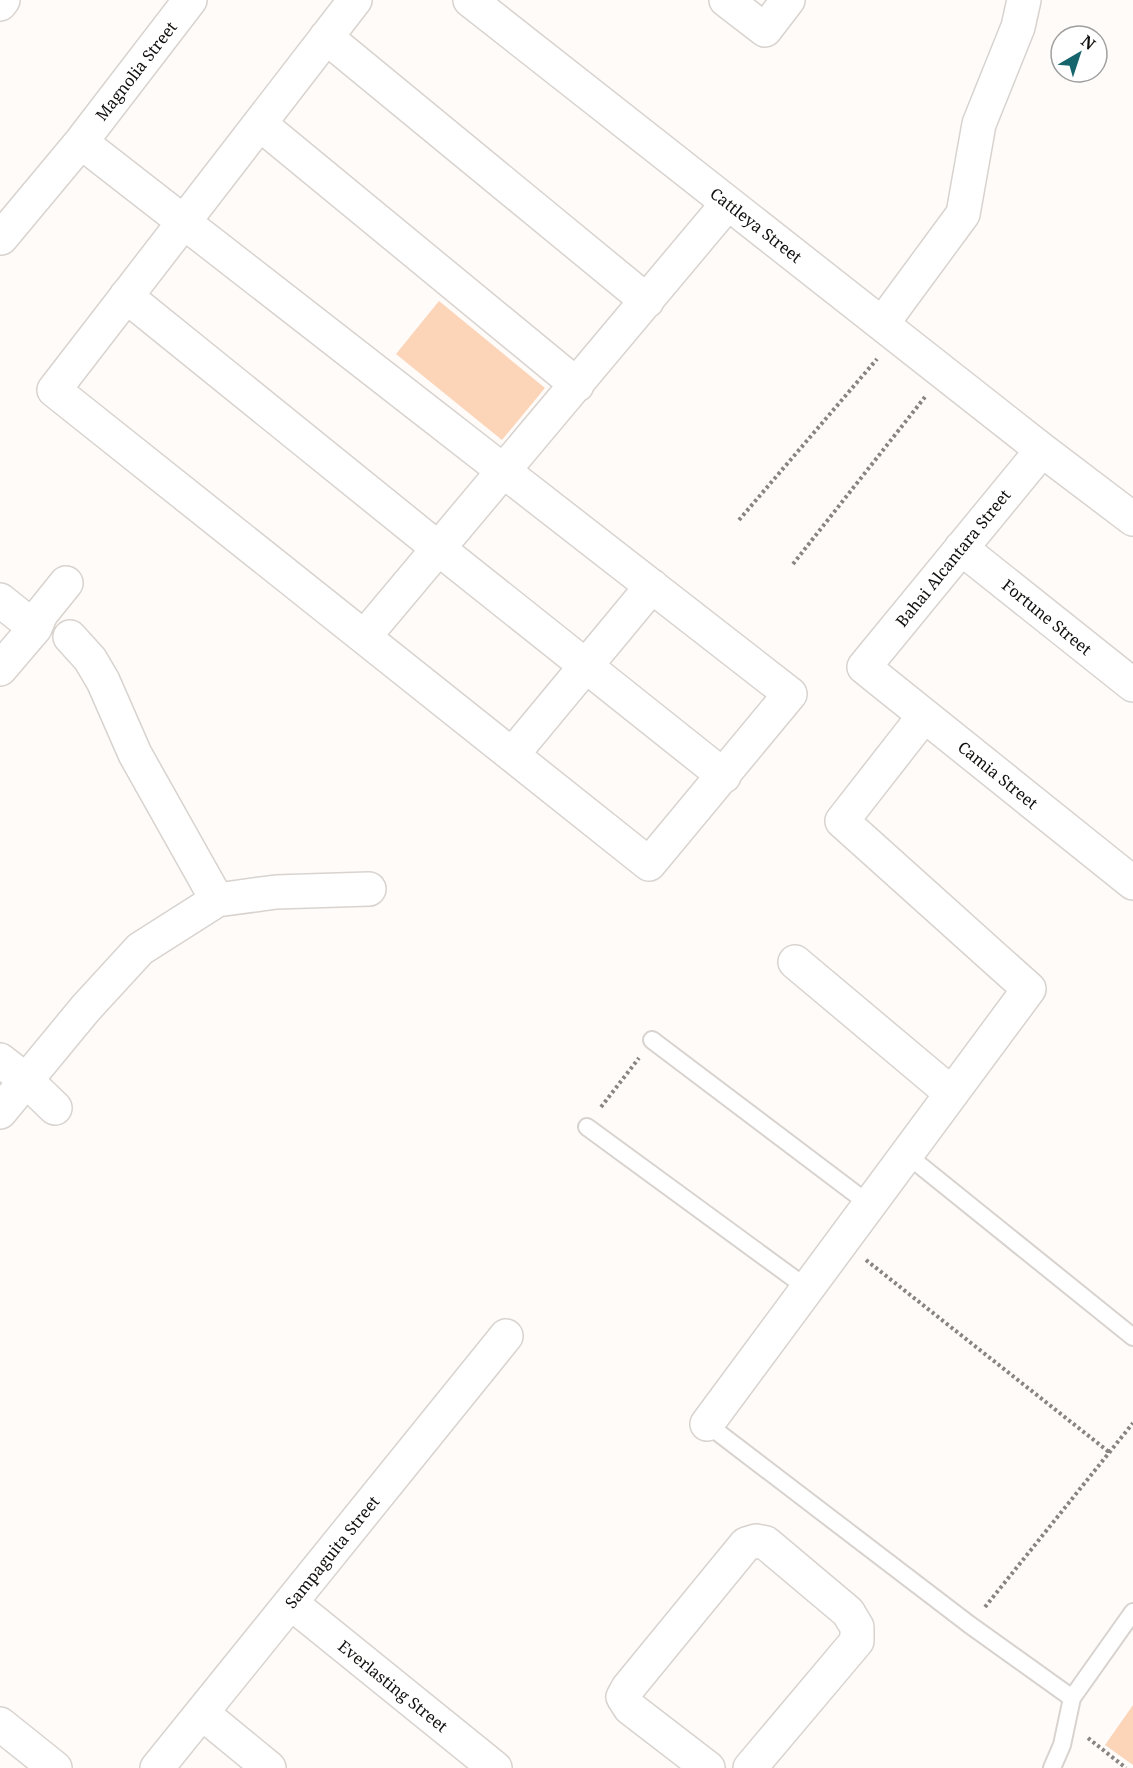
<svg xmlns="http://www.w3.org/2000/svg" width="1133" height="1768" viewBox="0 0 1133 1768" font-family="'Noto Serif',serif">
<rect width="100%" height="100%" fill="#fefbf9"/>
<path fill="#fcd4b8" d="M439,301L545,388L502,440L396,354Z
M1133,1705V1765L1105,1745Z"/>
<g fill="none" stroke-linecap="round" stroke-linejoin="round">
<g stroke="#d8d3cf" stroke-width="20">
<path id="service" d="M652,1040L869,1204
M587,1127L807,1288
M906,1154L1133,1337
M707,1424L970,1625L1072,1698
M1052,1768L1062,1745L1072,1698L1133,1612"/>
</g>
<g stroke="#d8d3cf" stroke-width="36">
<path id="minor" d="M470,0L1042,450L1133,519
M726,0L765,30L788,0
M0,4L3,0
M326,37L647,301
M260,124L577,385
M81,142C317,326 554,510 790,694L649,864L54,390C154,260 254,130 355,0
M1,238L81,142L190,0
M126,296L439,549L724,776
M882,324L963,214L979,124L1018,27L1024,0
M1042,450L864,667L1133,883
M961,548L1133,685
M0,600L35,628
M70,637L90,659L103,681L135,754L217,900
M364,637L728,203
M0,669L35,628L41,614L66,583
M512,755L652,586
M795,962L951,1093
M0,1060L27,1081L55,1108
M0,1112L85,1009L140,949L217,900L276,892L369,889
M707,1424L1029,989L842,821L924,716
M291,1603L495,1768
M202,1713L269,1768
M0,1724L55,1768
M157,1768L506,1336
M708,1768L630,1708L623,1697L628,1688L746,1544L756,1541L766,1543L848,1612L857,1627V1641L750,1768"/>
</g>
<path stroke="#878483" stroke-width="4" stroke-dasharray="3 3" stroke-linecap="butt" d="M739,520L877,359
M793,564L925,397
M601,1107L639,1058
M866,1260L1109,1452
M985,1607L1133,1423
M1088,1738L1126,1768"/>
<use href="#service" stroke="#fff" stroke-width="16"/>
<use href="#minor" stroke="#fff" stroke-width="33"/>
</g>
<g text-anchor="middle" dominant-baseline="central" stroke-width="4.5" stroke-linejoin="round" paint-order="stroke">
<g font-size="16" fill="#110f0e" stroke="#fff">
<text transform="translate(136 71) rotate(-52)">Magnolia Street</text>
<text transform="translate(756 225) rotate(38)">Cattleya Street</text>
<text transform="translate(953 558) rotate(-51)">Bahai Alcantara Street</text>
<text transform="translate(1047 617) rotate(39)">Fortune Street</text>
<text transform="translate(998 775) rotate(39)">Camia Street</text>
<text transform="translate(332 1552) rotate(-51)">Sampaguita Street</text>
<text transform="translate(393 1686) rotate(39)">Everlasting Street</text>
</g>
</g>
<g transform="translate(1079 54) rotate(39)"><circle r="28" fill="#ffffff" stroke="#a09f9f" stroke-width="1.5"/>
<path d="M0-4.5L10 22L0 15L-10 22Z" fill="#16646c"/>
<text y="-9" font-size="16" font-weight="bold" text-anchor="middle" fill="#110f0e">N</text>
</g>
</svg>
